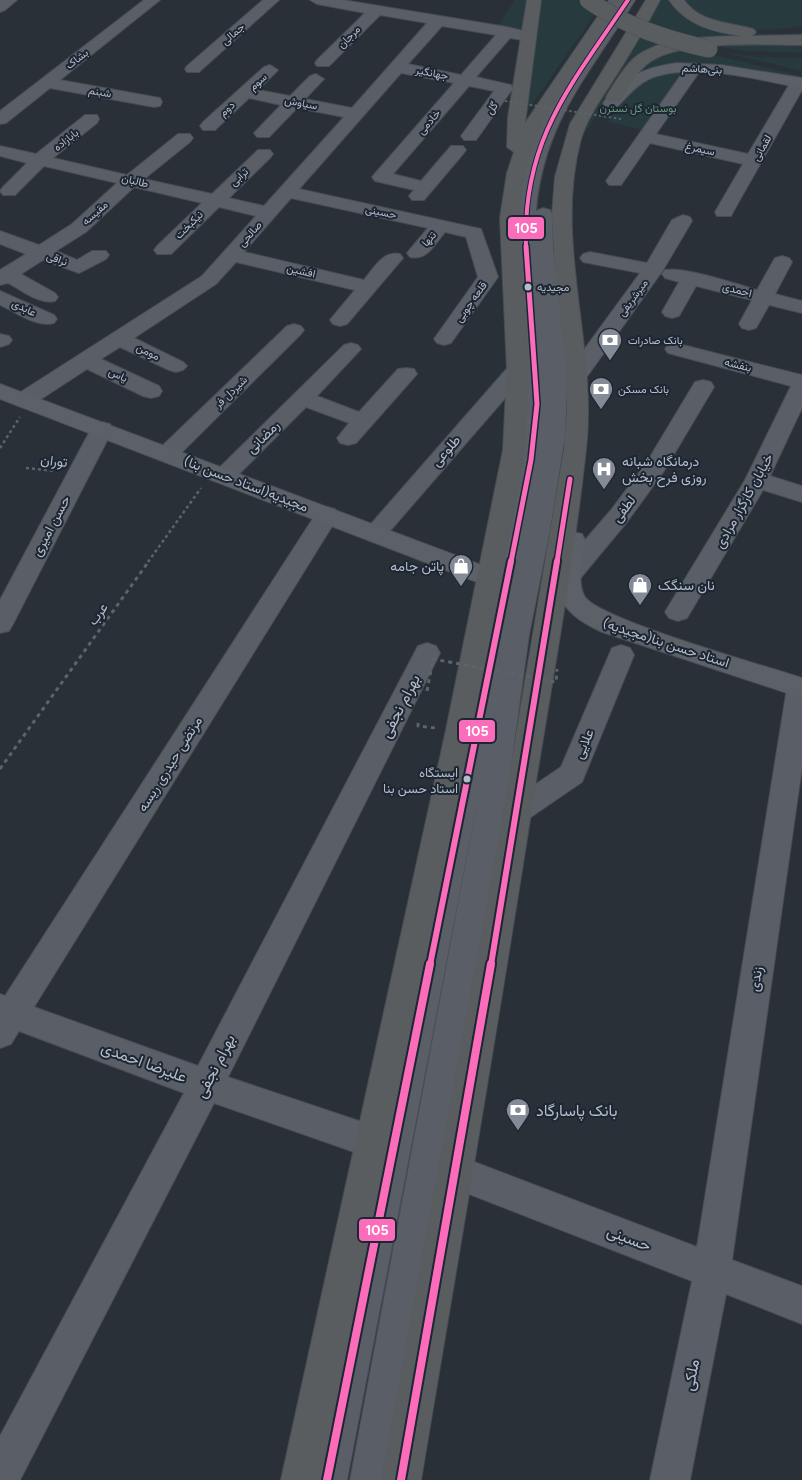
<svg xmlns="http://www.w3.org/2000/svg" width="802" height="1480" viewBox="0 0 802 1480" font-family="Figtree,Vazirmatn,sans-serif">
<rect width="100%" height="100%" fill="#2a3038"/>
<path fill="#273a3e" d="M515,0H530L524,32L497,27Z
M539,0H577L595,14L524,116Z
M660,0H671C686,32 770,37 802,32V38L694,42L644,27Z
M681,0H802V26C775,31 731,33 705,20C697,16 689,6 681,0Z
M640,35L672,46L653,51L605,103L579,141L595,106Z
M802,41V53L745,51L710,45Z
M681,47L802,76V81L717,66L632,74L649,59Z
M722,52L757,57L802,58V71Z
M685,70L644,130L608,122C634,83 637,78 685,70Z"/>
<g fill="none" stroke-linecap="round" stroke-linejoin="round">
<g stroke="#484c53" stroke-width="2">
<path id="minor" d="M0,0H17L5,10L0,12Z
M144,0H160L60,80L160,98L162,102L160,106L154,107L50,88L6,123L0,124V111Z
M263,0H279L199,72H187L185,69L187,66Z
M310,0H343L507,27L528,32L530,35L522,40L510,38L476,77L511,85L513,88L476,140H464L461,136L494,91L469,86L393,174L421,181L451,146H463L466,150L463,154L424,200H412L409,196L414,190L375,181L372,177L454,83L401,73L299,189L481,229L498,277L451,343L444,345L437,343L434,339L478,277L466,237L445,232C435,244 427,261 410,257L407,253L428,228L291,198L244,252L364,280C374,268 383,250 400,254L403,258L347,324L340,326L333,324L330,320L355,290L236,262L216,284L134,338L183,362L187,366L183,370L176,372L169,370L120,347L101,359L159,386L162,391L159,396L151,398L143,396L87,369L32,405L24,407L16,405L13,400L16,395L202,276L256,216L219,207L171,254H157L154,250L157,246L202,203L134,187L86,232L56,251L77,260L92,251H106L109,255L106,259L79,273L43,260L21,274L55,293L58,297L55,301C39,305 22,290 8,283L0,285V270L26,254L0,244V231L39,245L72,224L117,183L44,166L15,195H3L0,191L3,187L27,163L0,156V146L36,154L85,115H97L99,119L97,123L53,158L127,175L178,134H190L193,138L190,142L144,179L212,194L258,150H270L273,154L270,158L229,198L264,206L344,117L297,108L269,137H257L254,133L281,105L249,98L215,130H203L200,126L203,122L264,67L270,65L278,70L258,90L290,96L310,76L316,74L324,79L305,99L352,108L427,23L380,15L329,66H317L315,63L317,60L365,13L317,4ZM442,26L496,35L461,75L408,64Z
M621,0H635C591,72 543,122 536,211L543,208L550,210L552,214L553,248L568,366L565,436L550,530L529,635L505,809L508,803L561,767L612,648L621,645L630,648L634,655L582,782L528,819L518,823L508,819L504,812L446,1159L456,1155L697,1247L787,688L791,681L802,679V767L732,1260L802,1286V1324L726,1294L690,1480H650L692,1281L456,1189L444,1184L442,1180L390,1480H350L480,787L347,1480H307L374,1159L214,1103L20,1480H0V1436L184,1093L19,1031L11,1044L0,1048V994L5,996L319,509L327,507L335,509L339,515L34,1007L198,1066L418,646L427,643L436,646L440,653L228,1077L380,1128L520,460L526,404V374L383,539L375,541L367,539L363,533L510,365L518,364L525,365C520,288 503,206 536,132C558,84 593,44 621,0Z
M694,63L702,68L656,134L748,154L792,80L802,79V90L733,212L731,216H717L715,212L743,164L650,143L621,185H609L606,181L688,65Z
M683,215L690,217L692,221L663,270L586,378L578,379L570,378L567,373L640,273L583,262L580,258L583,254L590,252L647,263L672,220Z
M782,256L789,258L792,262L775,294L802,301V313L769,305L756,328L749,330L742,328L739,324L752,300L696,286L679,316L672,318L665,316L662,312L679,282L665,278L662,274L665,270C682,266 737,284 757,290L775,258Z
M0,291L54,315L57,319L54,323C37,328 16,312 0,305Z
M294,324L301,326L304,330L301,334L175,459L167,461L159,459L156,454L159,449L287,326Z
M0,334L9,336L12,340L9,344L0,347Z
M351,343L358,345L361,349L317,396L359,412L398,369L406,368L414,369L417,374L356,443L348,445L340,443L337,438L349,423L306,407L232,481L224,483L216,481L212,476L216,471L344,345Z
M675,343L802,375V408L770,476L802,486V502L763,490L687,618L678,621L669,618L665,612L745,480L791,386L668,353L665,349L668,345Z
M703,380L711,382L714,387L664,471L627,522L578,581L569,584L560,581L557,575L560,569L611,510L647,462L695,382Z
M102,422L110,424L113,429L13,624L9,631L0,633V600L91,429L94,424Z"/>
</g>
<g stroke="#484c55" stroke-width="2">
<path id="major" d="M677,63L721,65L802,78V88C759,80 691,61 649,79C636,85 627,97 617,107H605L603,103C621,77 647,67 677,63Z
M0,384L500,572L503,578L500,584L491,587L482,584L0,399Z
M573,532L582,534L585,540C583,555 576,583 585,597C601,620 766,666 802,678V698L602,632C552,609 555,590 561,540L564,534Z"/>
</g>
<g stroke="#474c53" stroke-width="2">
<path id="highway" d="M527,0H541L525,123L609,0H623L543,120L525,173L518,218L529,370L525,450L474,730L321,1480H281L446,730L503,450L507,370L500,218L507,173L514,152L507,147L508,117Z
M646,0H660C645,29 628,57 610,85C599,102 587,119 581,139C553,242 598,345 586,449C574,560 554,671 536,781C500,1014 460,1247 421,1480H381L499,836L564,449L567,410L566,371L554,254L552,215L555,177L570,124Z
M669,0H684C700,23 728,22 753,29L756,32L752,36L802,35V45C763,45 678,39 647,64C635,74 629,88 620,101H608L606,97C614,84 622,70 633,59C660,36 708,37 742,36C713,32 686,25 669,0Z"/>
</g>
<path stroke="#5d636a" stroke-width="2" stroke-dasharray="2.5 2.5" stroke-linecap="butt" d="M628,110L641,113"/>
<path stroke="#5d636a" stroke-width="2.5" stroke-dasharray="3 3" stroke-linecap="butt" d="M0,448L20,417
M26,468L55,471
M148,562L201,488"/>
<path stroke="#5d636a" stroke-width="3" stroke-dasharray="4 4" stroke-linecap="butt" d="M418,723V726L436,728
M0,769L149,561"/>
<use href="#minor" fill="#5a5e66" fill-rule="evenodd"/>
<use href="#major" fill="#5c6168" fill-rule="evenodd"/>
<use href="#highway" fill="#5a5d60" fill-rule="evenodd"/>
<g stroke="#474c53" stroke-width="18" stroke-linecap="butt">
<path id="highway-bridge" d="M588,0C625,26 665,39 709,49"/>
</g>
<path stroke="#5d636a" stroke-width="2" stroke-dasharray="2.5 2.5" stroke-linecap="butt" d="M505,101L621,119"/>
<path stroke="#5d636a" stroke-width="3" stroke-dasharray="4 4" stroke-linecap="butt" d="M427,691L433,659L556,682L557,669"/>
<use href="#highway-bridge" stroke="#5a5d60" stroke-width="17"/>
<g stroke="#1d2633" stroke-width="6">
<path id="bus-1-far3" d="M526,247C522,139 572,84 628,0"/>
</g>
<g stroke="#1d2633" stroke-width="8">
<path id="bus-1-far2" d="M511,562L531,460L537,404L526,246
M557,562L570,479"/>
</g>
<g stroke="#1d2633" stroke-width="10">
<path id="bus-1-far1" d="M430,965L511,561
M491,965L557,561"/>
</g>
<g stroke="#1d2633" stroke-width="12">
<path id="bus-1" d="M327,1480L430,964
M401,1480L491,964"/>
</g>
<use href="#bus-1-far3" stroke="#fb6dba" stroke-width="4"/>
<use href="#bus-1-far2" stroke="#fb6dba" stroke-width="5"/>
<use href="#bus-1-far1" stroke="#fb6dba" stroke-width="6"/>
<use href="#bus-1" stroke="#fb6dba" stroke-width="8"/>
</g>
<defs>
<g id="bank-pin" transform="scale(1.25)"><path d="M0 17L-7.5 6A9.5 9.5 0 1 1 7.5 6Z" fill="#848b96" stroke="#1d2633"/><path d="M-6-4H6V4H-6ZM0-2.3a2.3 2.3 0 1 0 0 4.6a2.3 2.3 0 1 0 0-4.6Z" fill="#fff"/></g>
<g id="hospital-pin" transform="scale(1.25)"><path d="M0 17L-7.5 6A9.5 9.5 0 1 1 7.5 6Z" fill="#848b96" stroke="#1d2633"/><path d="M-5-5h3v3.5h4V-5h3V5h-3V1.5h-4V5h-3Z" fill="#fff"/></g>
<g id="shop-pin" transform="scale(1.25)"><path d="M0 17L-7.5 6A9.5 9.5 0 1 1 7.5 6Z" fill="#848b96" stroke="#1d2633"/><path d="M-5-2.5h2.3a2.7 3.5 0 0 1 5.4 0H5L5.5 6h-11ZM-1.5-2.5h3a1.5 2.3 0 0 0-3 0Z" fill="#fff"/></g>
</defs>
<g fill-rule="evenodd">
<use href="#bank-pin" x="610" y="340"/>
<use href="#bank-pin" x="601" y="389"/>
<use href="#hospital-pin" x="604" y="469"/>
<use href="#shop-pin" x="461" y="566"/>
<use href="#shop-pin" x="640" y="585"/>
<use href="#bank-pin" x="518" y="1110"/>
</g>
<g fill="#b4bcc9" stroke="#1d2633" stroke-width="2">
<circle cx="528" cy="287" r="4.5"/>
<circle cx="467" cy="779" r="4.5"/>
</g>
<g text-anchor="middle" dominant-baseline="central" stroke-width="4" stroke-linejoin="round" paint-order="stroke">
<g font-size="11" fill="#b4bcc9" stroke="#1d2633">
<text transform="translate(233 34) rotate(-41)">جمالی</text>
<text transform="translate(349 37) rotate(-45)">مرجان</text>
<text transform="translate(77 59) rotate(-38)">بشاک</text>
<text transform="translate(702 69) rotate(3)">بنی‌هاشم</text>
<text transform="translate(432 73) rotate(11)">جهانگیر</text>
<text transform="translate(258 82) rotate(-42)">سوم</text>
<text transform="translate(100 92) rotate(10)">شبنم</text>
<text transform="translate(301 103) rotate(11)">سیاوش</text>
<text transform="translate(492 108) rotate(-52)">گل</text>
<text transform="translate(227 109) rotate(-42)">دوم</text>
<text transform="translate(429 122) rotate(-49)">خادمی</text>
<text transform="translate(66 140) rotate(-39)">بابازاده</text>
<text transform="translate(762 148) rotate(-61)">لقمانی</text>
<text transform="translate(700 149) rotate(12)">سیمرغ</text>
<text transform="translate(239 177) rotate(-43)">ترابی</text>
<text transform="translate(135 181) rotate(13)">طالبان</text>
<text transform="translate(381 212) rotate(12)">حسینی</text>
<text transform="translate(95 213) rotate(-42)">مقیسه</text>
<text transform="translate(189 225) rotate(-45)">نیکبخت</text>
<text transform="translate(250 234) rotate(-49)">صالحی</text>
<text transform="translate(429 239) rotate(-50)">تنها</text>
<text transform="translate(57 259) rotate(20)">نراقی</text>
<text transform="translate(301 271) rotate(13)">افشین</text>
<text transform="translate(737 290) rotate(14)">احمدی</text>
<text transform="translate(633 298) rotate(-54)">میرشریفی</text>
<text transform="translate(471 302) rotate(-55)">قلعه چوبی</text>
<text transform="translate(24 308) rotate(25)">عابدی</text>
<text transform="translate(148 352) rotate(26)">مومن</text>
<text transform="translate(738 365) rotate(14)">بنفشه</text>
<text transform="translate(118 375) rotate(25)">یاس</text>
<text transform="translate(231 392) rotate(-44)">شیردل فر</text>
</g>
<g font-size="11" fill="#6b9a76" stroke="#1d2633">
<text x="638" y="108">بوستان گل نسترن</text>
</g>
<g font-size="11" fill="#b4bcc9" stroke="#1d2633" text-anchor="start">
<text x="537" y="287">مجیدیه</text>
</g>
<g font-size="11" fill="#b4bcc9" stroke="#1d2633" text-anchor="start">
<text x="628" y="340">بانک صادرات</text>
<text x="618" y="389">بانک مسکن</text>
</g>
<g font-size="13" fill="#b4bcc9" stroke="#1d2633" text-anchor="end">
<text x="458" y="772">ایستگاه<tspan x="458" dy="16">استاد حسن بنا</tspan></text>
</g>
<g font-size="14" fill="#b4bcc9" stroke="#1d2633">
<text transform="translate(263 437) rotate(-45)">رمضانی</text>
<text transform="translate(446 451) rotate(-49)">طلوعی</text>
<text transform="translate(54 461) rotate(7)">توران</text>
<text transform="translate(246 484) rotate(21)">مجیدیه(استاد حسن بنا)</text>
<text transform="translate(744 501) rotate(-61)">خیابان کارگزار مرادی</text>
<text transform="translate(624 509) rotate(-53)">لطفی</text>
<text transform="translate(51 526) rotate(-62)">حسن امیری</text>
<text transform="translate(98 614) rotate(-54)">عرب</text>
<text transform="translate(666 643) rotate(18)">استاد حسن بنا(مجیدیه)</text>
<text transform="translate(584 744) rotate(-67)">علایی</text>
<text transform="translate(170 764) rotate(-58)">مرتضی حیدری ریسه</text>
<text transform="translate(756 979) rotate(-81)">زندی</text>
</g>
<g font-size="14" fill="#b4bcc9" stroke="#1d2633" text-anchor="start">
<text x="622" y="461">درمانگاه شبانه<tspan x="622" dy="16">روزی فرح بخش</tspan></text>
<text x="444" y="566" text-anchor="end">پاتن جامه</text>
<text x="658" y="585">نان سنگک</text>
</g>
<g font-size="16" fill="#b4bcc9" stroke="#1d2633">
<text transform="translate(400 706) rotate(-63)">بهرام نجفی</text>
<text transform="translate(144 1062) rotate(20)">علیرضا احمدی</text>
<text transform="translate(215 1066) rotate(-63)">بهرام نجفی</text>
<text transform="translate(629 1238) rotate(21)">حسینی</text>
<text transform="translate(691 1375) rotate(-79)">ملکی</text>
</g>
<g font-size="16" fill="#b4bcc9" stroke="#1d2633" text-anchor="start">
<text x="536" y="1110">بانک پاسارگاد</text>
</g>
</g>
<g stroke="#1d2633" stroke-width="2">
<rect x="507" y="216" width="38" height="24" rx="5" fill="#fb6dba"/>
<rect x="458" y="719" width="38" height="24" rx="5" fill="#fb6dba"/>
<rect x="358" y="1218" width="38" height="24" rx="5" fill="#fb6dba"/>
</g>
<g font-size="14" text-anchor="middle" font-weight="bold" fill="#fff">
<text x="526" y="233">105</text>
<text x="477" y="736">105</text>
<text x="377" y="1235">105</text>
</g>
</svg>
